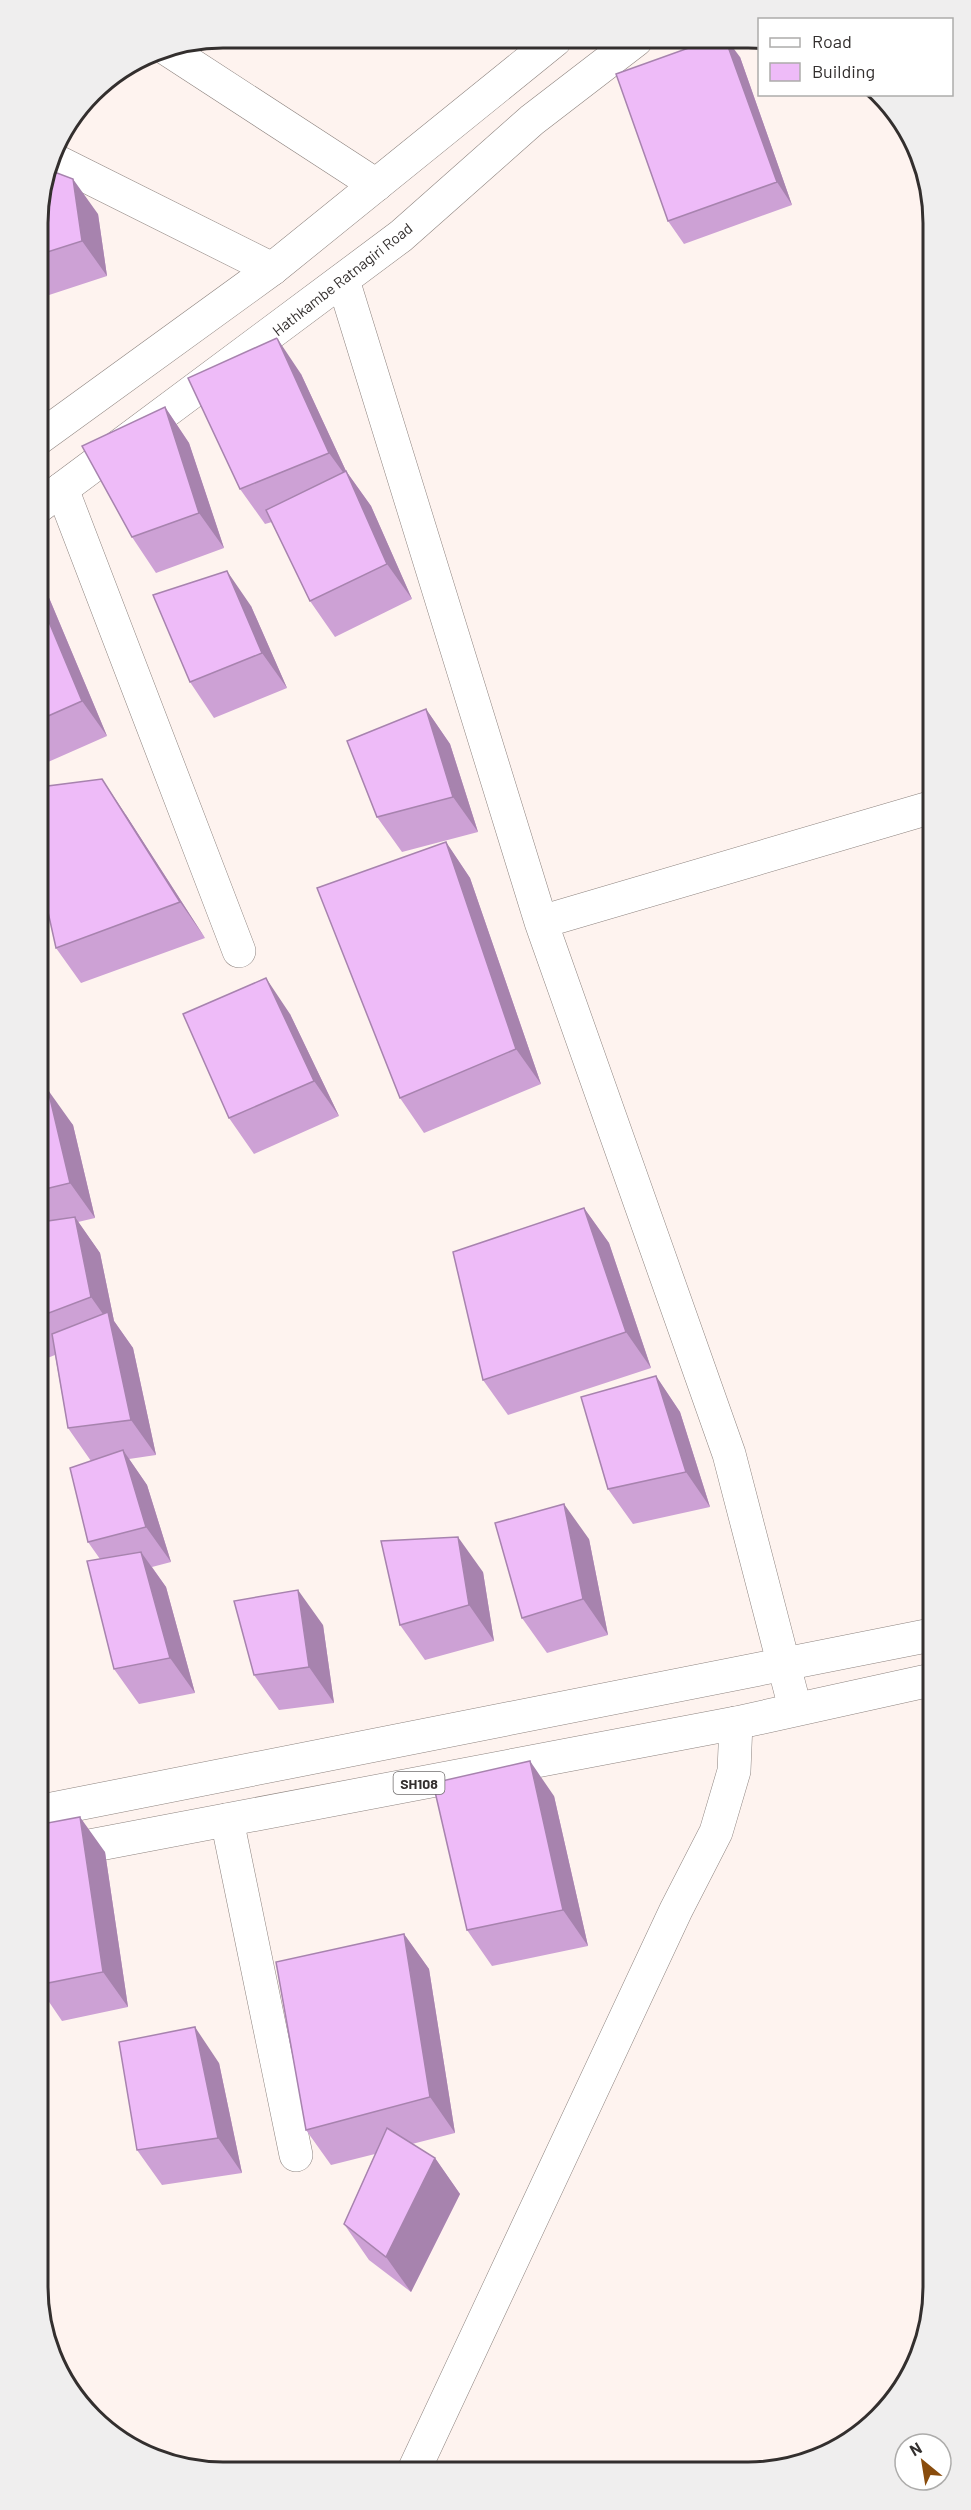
<svg xmlns="http://www.w3.org/2000/svg" width="971" height="2510" viewBox="0 0 971 2510" font-family="Barlow,sans-serif">
<rect width="100%" height="100%" fill="#fef3ef"/>
<g fill="none" stroke-linecap="round" stroke-linejoin="round">
<g stroke="#8d837f" stroke-width="34">
<path id="minor" d="M167,49L376,185
M52,159L272,269
M343,280L541,922L729,1454L795,1708
M62,489L239,951
M541,922L929,808
M227,1820L296,2155
M415,2468L676,1910L716,1832L734,1771L736,1723"/>
</g>
<g stroke="#8d837f" stroke-width="34">
<path id="major" d="M39,438L272,269L555,40
M39,506L401,236L532,120L636,40
M42,1811L931,1635
M42,1855L736,1723L931,1680"/>
</g>
<use href="#minor" stroke="#fff" stroke-width="33"/>
<use href="#major" stroke="#fff" stroke-width="33"/>
</g>
<path fill="#cda1d5" d="M740,57L792,205L684,244L668,221Z
M38,211L98,214L107,276L43,297L38,293Z
M301,374L346,471L371,506L412,599L335,637L310,601L272,522L265,524L240,489Z
M165,407L189,443L224,548L156,573L132,537Z
M39,577L42,581L107,736L39,766Z
M251,606L287,688L214,718L190,682Z
M426,709L450,744L478,832L402,852L377,817Z
M126,815L205,938L81,983L56,948Z
M446,842L470,878L541,1084L424,1133L400,1098Z
M290,1014L339,1116L254,1154L229,1118Z
M40,1092L73,1125L95,1218L78,1222L100,1253L114,1321L133,1348L156,1455L129,1459L147,1485L171,1562L152,1567L166,1587L195,1693L139,1704L114,1669L100,1559L88,1542L91,1461L68,1428L55,1355L45,1359L41,1354Z
M584,1208L609,1243L651,1368L508,1415L483,1380Z
M656,1376L680,1412L710,1507L633,1524L608,1489Z
M589,1539L608,1635L547,1653L522,1618Z
M483,1572L494,1641L425,1660L400,1625Z
M323,1625L334,1703L279,1710L254,1675Z
M554,1796L588,1946L492,1966L467,1930Z
M42,1824L105,1852L128,2007L62,2021L43,1993Z
M404,1934L429,1969L455,2133L412,2144L435,2158L460,2194L411,2292L369,2260L344,2224L375,2154L331,2165L306,2130Z
M219,2063L242,2173L162,2185L137,2150Z"/>
<path fill="#a783ae" d="M726,41H728L740,57L792,205L777,182Z
M73,179L98,214L107,276L82,241Z
M277,338L301,374L346,471L371,506L412,599L387,564L353,486L329,453Z
M165,407L189,443L224,548L199,513Z
M227,571L251,606L287,688L262,653Z
M39,577L42,581L107,736L82,701L39,598Z
M426,709L450,744L478,832L453,797Z
M102,779L126,815L205,938L180,902Z
M446,842L470,878L541,1084L516,1049Z
M266,978L290,1014L339,1116L314,1081Z
M48,1090L73,1125L95,1218L70,1183Z
M584,1208L609,1243L651,1368L626,1332Z
M75,1217L100,1253L114,1321L133,1348L156,1455L131,1420L110,1324L91,1297Z
M656,1376L680,1412L710,1507L686,1472Z
M123,1450L147,1485L171,1562L146,1527Z
M564,1504L589,1539L608,1635L583,1599Z
M458,1537L483,1572L494,1641L469,1605Z
M141,1552L166,1587L195,1693L170,1658Z
M298,1590L323,1625L334,1703L309,1667Z
M530,1761L554,1796L588,1946L563,1910Z
M80,1817L105,1852L128,2007L103,1972Z
M404,1934L429,1969L455,2133L430,2097Z
M195,2027L219,2063L242,2173L218,2138Z
M435,2158L460,2194L411,2292L386,2257Z"/>
<path fill="#eebbf8" stroke="#a783ae" stroke-width="1.5" d="M708,41H726L777,182L668,221L616,74Z
M49,170L73,179L82,241L38,255V211Z
M277,338L329,453L240,489L188,378Z
M165,407L199,513L132,537L82,446Z
M346,471L387,564L310,601L266,510Z
M227,571L262,653L190,682L153,595Z
M39,598L82,701L39,720Z
M426,709L453,797L377,817L347,741Z
M102,779L180,902L56,948L40,876V787Z
M446,842L516,1049L400,1098L317,888Z
M266,978L314,1081L229,1118L183,1014Z
M48,1090L70,1183L41,1190L40,1092Z
M584,1208L626,1332L483,1380L453,1252Z
M75,1217L91,1297L41,1316V1222Z
M108,1312L131,1420L68,1428L52,1334Z
M656,1376L686,1472L608,1489L581,1397Z
M123,1450L146,1527L88,1542L70,1468Z
M564,1504L583,1599L522,1618L495,1523Z
M458,1537L469,1605L400,1625L381,1541Z
M141,1552L170,1658L114,1669L87,1561Z
M298,1590L309,1667L254,1675L234,1601Z
M530,1761L563,1910L467,1930L433,1783Z
M80,1817L103,1972L43,1984L42,1824Z
M404,1934L430,2097L306,2130L276,1962Z
M195,2027L218,2138L137,2150L119,2042Z
M387,2128L435,2158L386,2257L344,2224Z"/>
<g text-anchor="middle" dominant-baseline="central" stroke-width="4.5" stroke-linejoin="round" paint-order="stroke">
<rect fill="#fff" stroke="#706d6d" stroke-width="1.5" x="393.5" y="1772" width="51" height="22" rx="4.5"/>
<g font-size="14" font-weight="bold" fill="#332f2e">
<text x="419" y="1783">SH108</text>
</g>
<g font-size="15" fill="#332f2e" stroke="#fff">
<text transform="translate(342 279) rotate(-38)">Hathkambe Ratnagiri Road</text>
</g>
</g>
<path d="M0 0H971V2510H0ZM223 48H748A175 175 0 0 1 923 223V2287A175 175 0 0 1 748 2462H223A175 175 0 0 1 48 2287V223A175 175 0 0 1 223 48Z" fill="#efeeee" fill-rule="evenodd"/>
<path fill="none" stroke="#332f2e" stroke-width="3" d="M223 48H748A175 175 0 0 1 923 223V2287A175 175 0 0 1 748 2462H223A175 175 0 0 1 48 2287V223A175 175 0 0 1 223 48Z"/>
<rect x="758" y="18" width="195" height="78" fill="#ffffff" stroke="#adacab" stroke-width="1.5"/>
<rect x="770" y="38" width="30" height="9" fill="#ffffff" stroke="#adacab" stroke-width="1.5"/>
<text x="812" y="48" font-size="18" fill="#332f2e">Road</text>
<rect x="770" y="63" width="30" height="18" fill="#eebbf8" stroke="#adacab" stroke-width="1.5"/>
<text x="812" y="78" font-size="18" fill="#332f2e">Building</text>
<g transform="translate(923 2462) rotate(330)"><circle r="28" fill="#ffffff" stroke="#adacab" stroke-width="1.5"/>
<path d="M0-4.5L10 22L0 15L-10 22Z" fill="#894c0d"/>
<text y="-9" font-size="16" font-weight="bold" text-anchor="middle" fill="#332f2e">N</text>
</g>
</svg>
